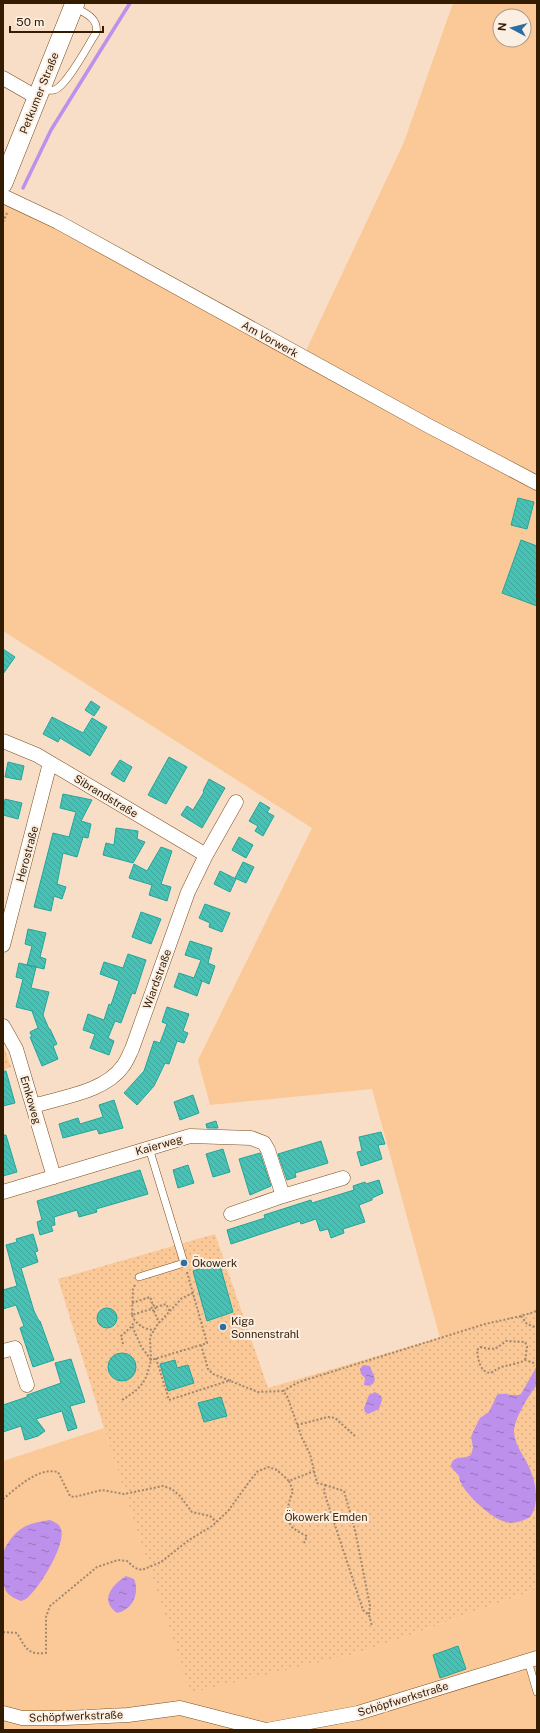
<svg xmlns="http://www.w3.org/2000/svg" width="540" height="1733" viewBox="0 0 540 1733" font-family="'Public Sans',sans-serif">
<defs>
<pattern id="park-dots" width="8" height="8" patternUnits="userSpaceOnUse"><rect width="8" height="8" fill="#fbc998"/><path d="M2 2h.1M6 6h.1" fill="none" stroke="#d8ac81" stroke-width="1.8" stroke-linecap="round"/></pattern>
<pattern id="water-ripples" width="26" height="14" patternUnits="userSpaceOnUse"><rect width="26" height="14" fill="#bc90eb"/><path d="M2 4q2-2 4 0t4 0M15 11q2-2 4 0t4 0" fill="none" stroke="#9a75bc"/></pattern>
<pattern id="building-back-hatch" width="6" height="6" patternUnits="userSpaceOnUse"><rect width="6" height="6" fill="#49c2b6"/><path d="M-1 5l2 2M0 0l6 6M5-1l2 2" fill="none" stroke="#40a69b"/></pattern>
</defs>
<rect width="100%" height="100%" fill="#f8dec6"/>
<path fill="#fbc998" fill-rule="evenodd" d="M453,3H537V1309L440,1338L372,1089L210,1105L198,1060L312,828L3,631V196L303,357L404,142ZM500,16H524V40H500Z
M104,1428L190,1692L366,1651L537,1589V1730H3V1461Z"/>
<path fill="url(#park-dots)" d="M3,1045L11,1067L3,1070Z
M215,1234L268,1388L537,1309V1589L366,1651L190,1693L104,1428L58,1279Z"/>
<path fill="url(#water-ripples)" d="M363,1365L370,1366L375,1379L373,1384L368,1386L364,1385L365,1378L361,1374L360,1369Z
M537,1366V1385C529,1394 514,1420 514,1431C514,1444 524,1456 529,1467C536,1482 540,1504 530,1517C523,1521 514,1524 506,1522C493,1520 459,1490 459,1476L451,1467C452,1454 463,1460 471,1455L473,1447L471,1437L473,1432L480,1418L489,1412L497,1395C505,1391 513,1398 521,1394Z
M375,1392L381,1396L382,1400L379,1409L368,1414L365,1412L364,1408L369,1395Z
M50,1520C54,1522 58,1523 60,1527C69,1540 40,1587 29,1596C27,1599 24,1600 21,1601C16,1599 9,1596 6,1591C2,1584 1,1559 4,1551C6,1545 11,1538 16,1533C25,1524 37,1522 50,1520Z
M126,1576L134,1579C140,1593 133,1610 117,1613C99,1600 112,1585 126,1576Z"/>
<g fill="none" stroke-linecap="round" stroke-linejoin="round">
<path stroke="#bc90eb" stroke-width="3.5" d="M23,188L51,130L130,3"/>
</g>
<path fill="url(#building-back-hatch)" stroke="#20a69b" d="M518,498L534,502L527,529L511,525Z
M521,540L537,546V606L502,593Z
M3,649L15,657L3,674Z
M91,701L100,707L94,716L85,710Z
M52,717L83,733L92,718L107,727L90,756L60,738L58,742L43,734Z
M169,757L187,767L166,804L148,795Z
M120,760L132,767L124,782L111,774Z
M8,762L24,766L21,780L5,777Z
M209,779L225,788L202,828L181,815L187,806L193,810L204,792L203,791Z
M63,794L92,800L81,821L91,824L88,838L83,837L77,857L63,853L57,884L66,887L62,899L54,896L51,911L34,907L53,833L69,837L76,812L60,808Z
M5,799L22,803L18,819L3,815Z
M260,802L270,808L267,812L274,816L263,836L255,831L258,826L249,821Z
M116,828L138,831L137,839L145,842L133,863L103,855L106,843L114,845Z
M239,837L253,845L246,858L232,850Z
M161,847L172,851L161,884L171,887L167,901L149,895L152,885L129,878L134,864L147,871Z
M243,862L254,867L246,883L235,878Z
M220,871L236,879L230,892L214,884Z
M205,904L230,913L222,932L209,927L210,923L199,918Z
M141,912L161,919L151,944L132,937Z
M28,929L46,933L40,957L46,959L44,969L27,965L32,946L25,944Z
M190,941L212,948L208,963L215,966L209,984L200,980L202,981L197,996L174,987L179,973L194,978L201,960L185,955Z
M128,954L146,960L135,994L132,993L121,1023L115,1021L108,1038L114,1041L109,1055L90,1048L95,1034L83,1030L88,1014L104,1020L109,1004L111,1005L119,981L100,974L104,962L123,968Z
M19,963L36,967L31,988L49,992L43,1015L49,1029H50L57,1044L53,1046L58,1059L42,1066L30,1037H32L30,1032L38,1028L32,1011L16,1007L23,979L16,977Z
M167,1007L189,1014L183,1031L188,1033L184,1043L177,1041L169,1064L165,1063L154,1086L137,1105L124,1093L144,1071L154,1041L160,1043L167,1024L162,1022Z
M3,1071H6L15,1103L3,1106Z
M193,1095L199,1113L180,1120L174,1102Z
M114,1100L123,1128L99,1134L97,1129L63,1138L59,1124L78,1118L80,1124L103,1117L99,1105Z
M216,1121L218,1128H207L206,1124Z
M381,1132L385,1144L378,1145L382,1159L361,1166L357,1152L362,1151L359,1137Z
M3,1135H6L17,1172L3,1176Z
M321,1141L328,1163L295,1173L296,1177L287,1180L278,1154Z
M223,1149L230,1172L213,1177L206,1154Z
M260,1153L271,1186L250,1195L239,1159Z
M188,1165L194,1183L178,1188L173,1170Z
M140,1170L148,1194L96,1209L97,1212L79,1217L77,1210L54,1217L55,1225L51,1226L53,1231L40,1235L37,1222L42,1220L37,1201Z
M379,1180L383,1193L372,1198V1200L359,1205L365,1222L343,1229L344,1233L331,1238L328,1229L320,1231L316,1219L301,1224L300,1221L231,1244L227,1230L265,1218L264,1215L311,1200L312,1203L354,1190L353,1186L365,1182L366,1184Z
M33,1234L38,1251L35,1252L38,1262L21,1268L34,1311L39,1321H40L54,1360L33,1367L20,1328L24,1326L16,1305L3,1309V1290L17,1286L6,1245L17,1242L16,1239Z
M219,1262L233,1312L207,1321L193,1271Z
M97 1318a10 10 0 1 1 20 0a10 10 0 1 1-20 0Z
M108 1367a14 14 0 1 1 28 0a14 14 0 1 1-28 0Z
M71,1359L85,1402L70,1406L77,1428L68,1431L62,1411L36,1419L45,1431L38,1436L25,1440L21,1426L3,1432V1405L27,1397V1395L61,1383L55,1363Z
M175,1360L177,1368L188,1365L194,1383L168,1391L160,1364Z
M221,1397L227,1416L204,1422L198,1403Z
M458,1646L466,1669L440,1678L433,1655Z"/>
<g fill="none" stroke-linecap="round" stroke-linejoin="round">
<g stroke="#7b4f1d" stroke-width="8">
<path id="lane" d="M42,89C46,90 49,91 54,90C67,86 88,45 96,33C99,18 85,13 74,7
M139,1277L184,1263L149,1148
M528,1661L537,1692"/>
</g>
<g stroke="#7b4f1d" stroke-width="15">
<path id="street" d="M3,78L38,98
M3,196L58,222L427,425L537,483
M3,741L37,755L206,855
M3,945L50,763
M3,1026L16,1049L54,1177
M33,1106C62,1097 105,1092 123,1066C127,1061 129,1055 132,1049L188,892L206,855L236,802
M3,1192L190,1136L251,1138L264,1143L268,1150L283,1196L343,1178
M231,1214L283,1196
M3,1351L15,1348L27,1385
M3,1713L22,1718H66L128,1715L180,1708L266,1730
M267,1730L358,1713L537,1658"/>
</g>
<g stroke="#7b4f1d" stroke-width="20">
<path id="secondary" d="M3,183L75,3"/>
</g>
<path stroke="#a0876e" stroke-width="2" stroke-dasharray="2 2" stroke-linecap="butt" d="M3,222L7,213
M187,1272L207,1343L201,1345L208,1369L213,1374L258,1392L283,1391L287,1396L302,1438L310,1454L317,1483L325,1485L324,1492L363,1610L369,1615L372,1626
M135,1285L133,1289L132,1315L151,1309
M193,1293L182,1298L157,1325L150,1337L151,1360L201,1345
M132,1303L150,1297L153,1305
M156,1307L166,1304L170,1312
M154,1311L151,1309L153,1305L156,1307L154,1311L159,1323
M132,1315C136,1325 144,1329 154,1330
M521,1316L527,1324L537,1328
M123,1344L121,1336L132,1326L134,1321
M156,1358L169,1400L231,1380
M525,1360L527,1347L525,1342L506,1341C495,1350 494,1350 480,1347L477,1350C478,1359 480,1373 491,1373C504,1363 511,1367 525,1360L537,1364
M283,1391L299,1382L485,1324L521,1316L537,1311
M122,1400C142,1388 146,1382 151,1360L141,1346L132,1326
M297,1425L328,1417L335,1418L356,1437
M289,1481L293,1491C289,1501 283,1518 293,1528C297,1531 302,1534 307,1536L304,1543
M325,1485L344,1491L355,1530L370,1606L369,1615
M3,1499C18,1487 38,1467 58,1472L70,1496L74,1497L102,1490L124,1494L163,1486L172,1489L180,1496L192,1512L210,1516L216,1522
M3,1632L17,1633C26,1648 27,1655 46,1653V1617L50,1606L97,1567L118,1560L127,1561L135,1568L142,1570L161,1562L189,1540L212,1526L228,1511L252,1478L258,1471L269,1467L277,1470L289,1481L314,1471"/>
<use href="#lane" stroke="#fff" stroke-width="7"/>
<use href="#street" stroke="#fff" stroke-width="14"/>
<use href="#secondary" stroke="#fff" stroke-width="19"/>
</g>
<g fill="#2a6ea4" stroke="#fbeee2" stroke-width="1.5">
<circle cx="184" cy="1263" r="4"/>
<circle cx="223" cy="1327" r="4"/>
</g>
<g text-anchor="middle" dominant-baseline="central" stroke-width="4" stroke-linejoin="round" paint-order="stroke">
<g font-size="11" fill="#341c01" stroke="#fbeee2">
<text transform="translate(39 93) rotate(-68)">Petkumer Straße</text>
<text transform="translate(270 339) rotate(29)">Am Vorwerk</text>
<text transform="translate(106 796) rotate(31)">Sibrandstraße</text>
<text transform="translate(27 854) rotate(-75)">Herostraße</text>
<text transform="translate(157 979) rotate(-70)">Wiardstraße</text>
<text transform="translate(31 1100) rotate(74)">Emkoweg</text>
<text transform="translate(159 1145) rotate(-16)">Kaierweg</text>
<text transform="translate(403 1699) rotate(-17)">Schöpfwerkstraße</text>
<text transform="translate(76 1716) rotate(-2)">Schöpfwerkstraße</text>
</g>
<g font-size="11" fill="#341c01" stroke="#fbeee2" text-anchor="start">
<text x="192" y="1263">Ökowerk</text>
<text x="231" y="1321">Kiga<tspan x="231" dy="13">Sonnenstrahl</tspan></text>
</g>
<g font-size="11" fill="#462702" stroke="#fbeee2">
<text x="326" y="1517">Ökowerk Emden</text>
</g>
</g>
<rect width="540" height="1733" fill="none" stroke="#341c01" stroke-width="8"/>
<g transform="translate(512 28) rotate(277)"><circle r="19" fill="#fbeee2" stroke="#ab9a88"/>
<path d="M0-3L7 15L0 10L-7 15Z" fill="#2a6ea4"/>
<text y="-6" font-size="11" font-weight="bold" text-anchor="middle" fill="#341c01">N</text>
</g>
<path d="M10 26v6h93v-6" fill="none" stroke="#341c01" stroke-width="2"/>
<text x="16" y="26" font-size="12" fill="#341c01" stroke="#fbeee2" stroke-width="3" paint-order="stroke">50 m</text>
</svg>
